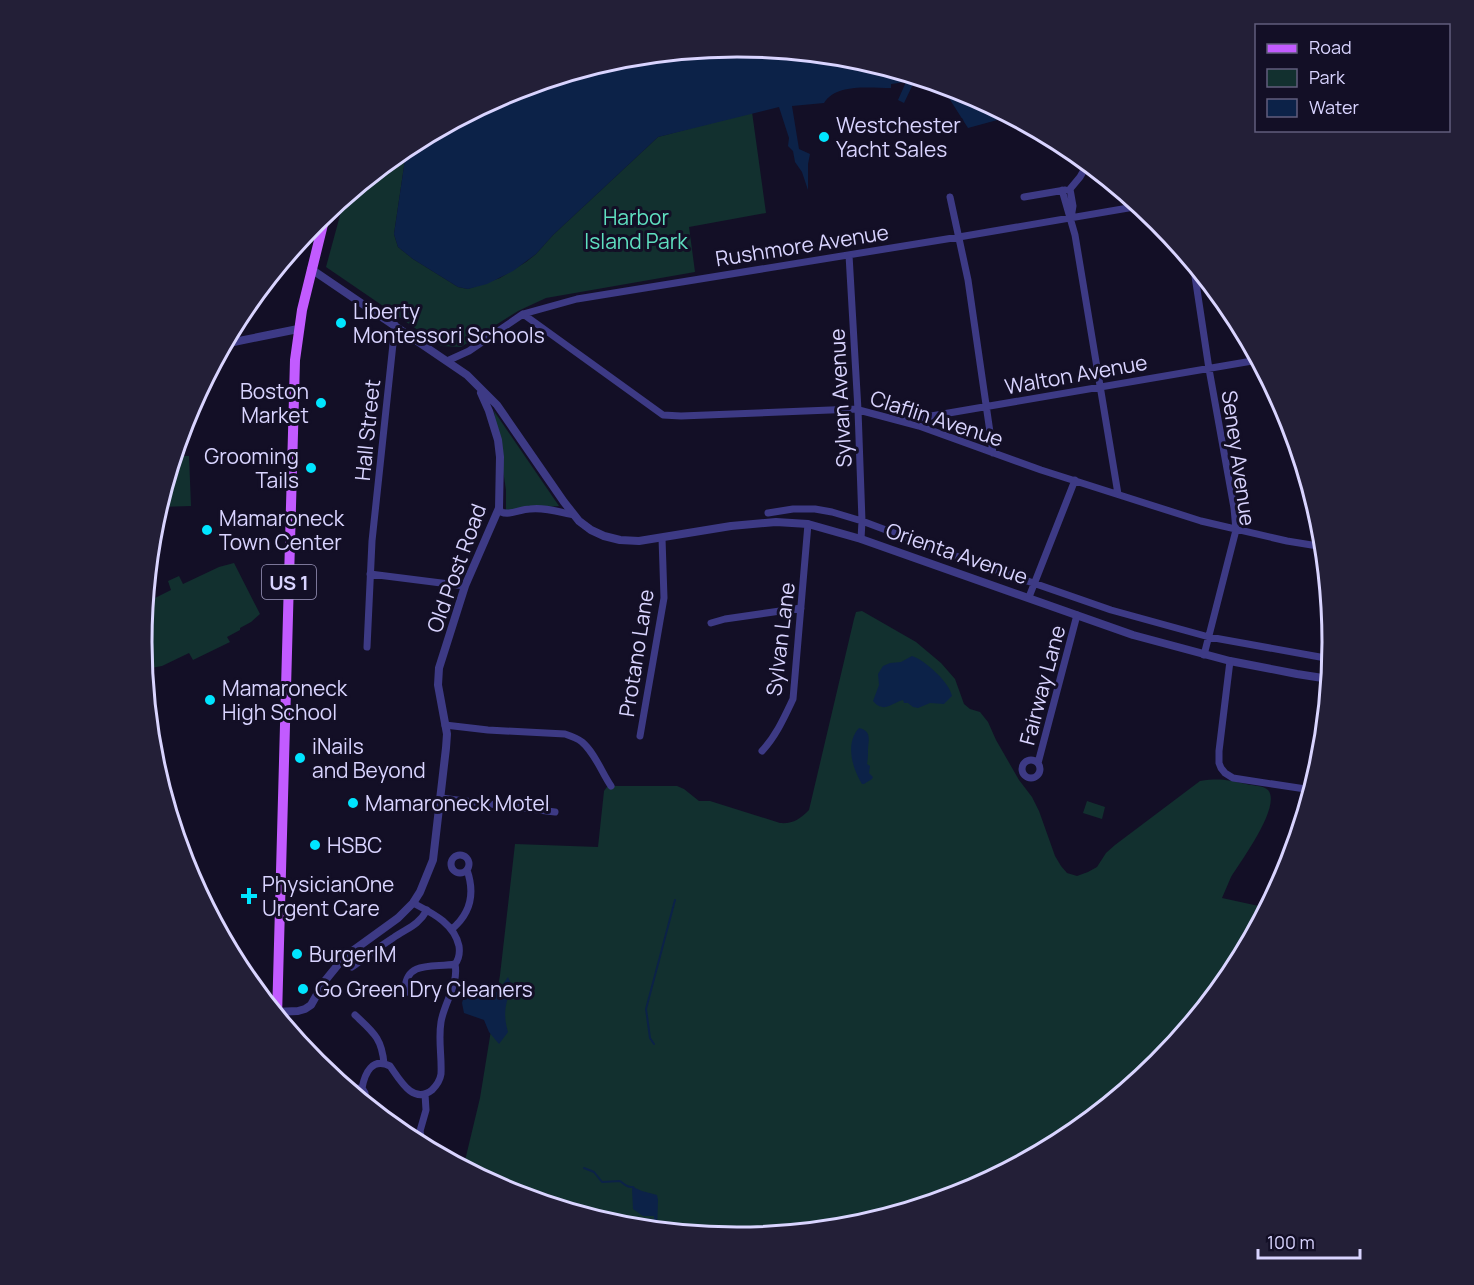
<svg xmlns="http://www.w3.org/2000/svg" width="1474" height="1285" viewBox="0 0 1474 1285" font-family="Manrope,sans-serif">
<rect width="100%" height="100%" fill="#130f26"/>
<path fill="#12302f" d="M752,112L766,213L689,227L695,272L546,298L518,311L461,347L441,346L386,308L326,267L345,197L407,146L394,234L398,247L413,259L458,287L468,289L500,278L526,262L536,254L553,235L658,137Z
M494,411L559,506L506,510V490Z
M174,456H189L191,506L158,507Z
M234,563L260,614L251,622L240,628V630L227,637L230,642L193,660L189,653L162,666L151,668L142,650L141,642L145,603L171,590L168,581L179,576L183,584L219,567Z
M862,611L916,642L941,663L955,679L964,704L970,709L980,712L988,722L996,740L1019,780L1032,797L1039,811L1055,856L1061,866L1067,873L1077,876L1088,872L1097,867L1106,853L1115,845L1200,781C1220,778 1227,780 1246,784C1253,786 1263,785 1268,790C1282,806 1240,862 1231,877C1228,884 1225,891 1222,898L1268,908L1232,974L1158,1064L1068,1138L965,1193L853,1227L737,1238L620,1227L509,1193L463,1169L480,1098L500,975L515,844L598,847L604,791L607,787L614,786H677L684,789L699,801H710L780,823C793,824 800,819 809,810L854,619L856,612Z
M1087,801L1105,807L1102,819L1083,813Z"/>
<path fill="#0c2248" d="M737,47L854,58L920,78L914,82L904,103L898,100L906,82L891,84V88C870,88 836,83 824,103L792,106L799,149L810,154L808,164V190L802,172L795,162L793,151L788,146L789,138L779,107L658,137L553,235L536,254L513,271L487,284L468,289L458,287L413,259L398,247L394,234L407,146L509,92L621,58Z
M940,84L965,92L1004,113L1001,119L968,128Z
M912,656C925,660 950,683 952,696L944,704L930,703L918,708L913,707L908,703H904L903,700C891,703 884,714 873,701L879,685L878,674L883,666L890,663L901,662Z
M859,728C871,731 869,738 868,749C868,754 868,759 867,764L870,766L869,773L873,777L872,779L864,784H862C852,768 845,743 859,728Z
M508,977L512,986C511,992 508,996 507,1001C504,1012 505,1022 508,1032L499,1044L489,1032L484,1020L464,1013L462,1003L464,996C493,1000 491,1000 508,977Z
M633,1187L642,1191L657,1195L658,1200L657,1231L635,1228L633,1222L635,1218L654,1219V1216H643L633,1209L632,1189Z"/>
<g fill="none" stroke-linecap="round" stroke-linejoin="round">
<path stroke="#0c2248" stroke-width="2" d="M654,1044L650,1038L646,1009L675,900
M1104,1108L1103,1104L1110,1097L1128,1089
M584,1168L594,1172L602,1182L620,1181C624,1184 627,1188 633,1187L634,1188"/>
<path stroke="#3d3a85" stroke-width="7" d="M1062,190L1075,235L1118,494
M950,197L968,280L993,453
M1024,197L1065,190
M1071,218L1073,206L1070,189L1080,177L1088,163
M849,255L858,410L862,521L861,539
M1193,263L1209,369L1234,508L1236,530L1204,655
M523,314L663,415L681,416L855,409L919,426L1041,470L1201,521L1287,541L1324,547
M447,361L469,351L523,314L577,299L959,237L1140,206
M902,421L1258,360
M499,508L501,512C510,516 520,509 530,509C544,507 559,512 574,515
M768,513L793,509H815L832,512L862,521L950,554L1111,610L1209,637L1331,659
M370,574L465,586
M1029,597L1075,480
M711,623L725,619L801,608
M367,647L372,541L395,325
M1230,661L1219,751V763L1221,768L1225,773L1233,778L1312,790
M445,725L488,730L565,734C571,736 577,738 582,742C595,753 602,773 611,786
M640,736L664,598L662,538
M762,751C776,736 784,718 793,699L808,524
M1022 769a9 9 0 1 1 18 0a9 9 0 1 1-18 0Z
M1038,763L1077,615
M441,798L555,812
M451 864a9 9 0 1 1 18 0a9 9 0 1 1-18 0Z
M452,929C471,913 475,893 467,870
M352,967C366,957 379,947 393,938C407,928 418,926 427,910
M408,992L405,988C407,960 435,968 455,964C459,959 460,953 459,946C454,923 432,913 413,903
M355,1015C373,1032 382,1038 384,1064
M362,1088C365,1073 372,1057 390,1066C400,1080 413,1105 432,1090C437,1085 440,1081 441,1074C442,1056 438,1040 441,1022C444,1003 459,984 455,964
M362,1088L365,1093L366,1105
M347,1089L362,1088
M423,1147L420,1131L426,1110L425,1094
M1020,1164C1024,1158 1028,1156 1035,1156"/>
<path stroke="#3d3a85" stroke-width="8" d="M311,269L467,375L497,405L564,502L579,521L591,530L604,536L620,540L639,541L731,526L776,522L808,524L861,539L1133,635L1230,661L1297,674L1329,679
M224,344L298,329
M274,1012L298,1011L305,1009L311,1005L324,982L341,961L351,952L398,918L413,903L420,892L433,860L446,748L447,734L438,685L439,668L465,586L499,508L500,457L498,440L489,411L481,393"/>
<path stroke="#c25bff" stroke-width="10" d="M277,1017L295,360L302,310L326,212"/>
</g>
<g fill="#00e5ff" stroke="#130f26" stroke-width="2">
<circle cx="824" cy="137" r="6"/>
<circle cx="341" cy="323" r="6"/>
<circle cx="321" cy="403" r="6"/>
<circle cx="311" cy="468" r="6"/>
<circle cx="207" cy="530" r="6"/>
<circle cx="210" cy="700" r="6"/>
<circle cx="300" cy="758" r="6"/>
<circle cx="353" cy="803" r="6"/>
<circle cx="315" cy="845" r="6"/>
<path d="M246 887h6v6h6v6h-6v6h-6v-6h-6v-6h6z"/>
<circle cx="297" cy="954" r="6"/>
<circle cx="303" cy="989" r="6"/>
</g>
<g text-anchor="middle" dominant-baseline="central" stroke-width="6" stroke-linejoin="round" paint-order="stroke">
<rect fill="#130f26" stroke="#9e99be" stroke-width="1.5" x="262" y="565" width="54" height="34" rx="4.5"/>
<g font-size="20" font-weight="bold" fill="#d9d4ff">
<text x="289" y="582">US 1</text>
</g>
<g font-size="21" fill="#d9d4ff" stroke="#130f26" text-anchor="start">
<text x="836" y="125">Westchester<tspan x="836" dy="24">Yacht Sales</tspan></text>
<text x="353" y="311">Liberty<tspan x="353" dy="24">Montessori Schools</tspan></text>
<text x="309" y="391" text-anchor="end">Boston<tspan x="309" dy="24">Market</tspan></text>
<text x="299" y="456" text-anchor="end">Grooming<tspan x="299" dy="24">Tails</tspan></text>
<text x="219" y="518">Mamaroneck<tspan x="219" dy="24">Town Center</tspan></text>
<text x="222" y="688">Mamaroneck<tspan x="222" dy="24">High School</tspan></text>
<text x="312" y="746">iNails<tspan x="312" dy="24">and Beyond</tspan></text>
<text x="365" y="803">Mamaroneck Motel</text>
<text x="327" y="845">HSBC</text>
<text x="262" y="884">PhysicianOne<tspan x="262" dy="24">Urgent Care</tspan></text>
<text x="309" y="954">BurgerIM</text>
<text x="315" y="989">Go Green Dry Cleaners</text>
</g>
<g font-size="21" fill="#5fe0c0" stroke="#130f26">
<text x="636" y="217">Harbor<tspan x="636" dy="24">Island Park</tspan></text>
</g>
<g font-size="21" fill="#d9d4ff" stroke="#130f26">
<text transform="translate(802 245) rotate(-9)">Rushmore Avenue</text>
<text transform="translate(1076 374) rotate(-10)">Walton Avenue</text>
<text transform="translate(840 398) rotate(-93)">Sylvan Avenue</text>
<text transform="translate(937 418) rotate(18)">Claflin Avenue</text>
<text transform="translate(367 430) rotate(-84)">Hall Street</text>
<text transform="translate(1239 458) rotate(82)">Seney Avenue</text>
<text transform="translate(957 553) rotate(19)">Orienta Avenue</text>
<text transform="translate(456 568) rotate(-70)">Old Post Road</text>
<text transform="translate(780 639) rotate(-83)">Sylvan Lane</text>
<text transform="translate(636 653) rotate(-81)">Protano Lane</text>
<text transform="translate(1042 685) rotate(-75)">Fairway Lane</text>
</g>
</g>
<path d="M0 0H1474V1285H0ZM152 642a585 585 0 1 1 1170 0a585 585 0 1 1-1170 0Z" fill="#231f37" fill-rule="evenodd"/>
<path fill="none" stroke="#d9d4ff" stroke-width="3" d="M152 642a585 585 0 1 1 1170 0a585 585 0 1 1-1170 0Z"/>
<rect x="1255" y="24" width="195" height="108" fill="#130f26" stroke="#625e7d" stroke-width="1.5"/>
<rect x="1267" y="44" width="30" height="9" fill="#c25bff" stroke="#625e7d" stroke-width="1.5"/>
<text x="1309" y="54" font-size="18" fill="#d9d4ff">Road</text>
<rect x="1267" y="69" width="30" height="18" fill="#12302f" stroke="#625e7d" stroke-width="1.5"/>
<text x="1309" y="84" font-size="18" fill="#d9d4ff">Park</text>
<rect x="1267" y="99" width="30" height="18" fill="#0c2248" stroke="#625e7d" stroke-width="1.5"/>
<text x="1309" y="114" font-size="18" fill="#d9d4ff">Water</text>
<path d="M1258 1249v9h102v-9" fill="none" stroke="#d9d4ff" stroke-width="3"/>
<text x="1267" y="1249" font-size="18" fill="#d9d4ff" stroke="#130f26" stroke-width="4.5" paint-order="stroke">100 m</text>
</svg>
